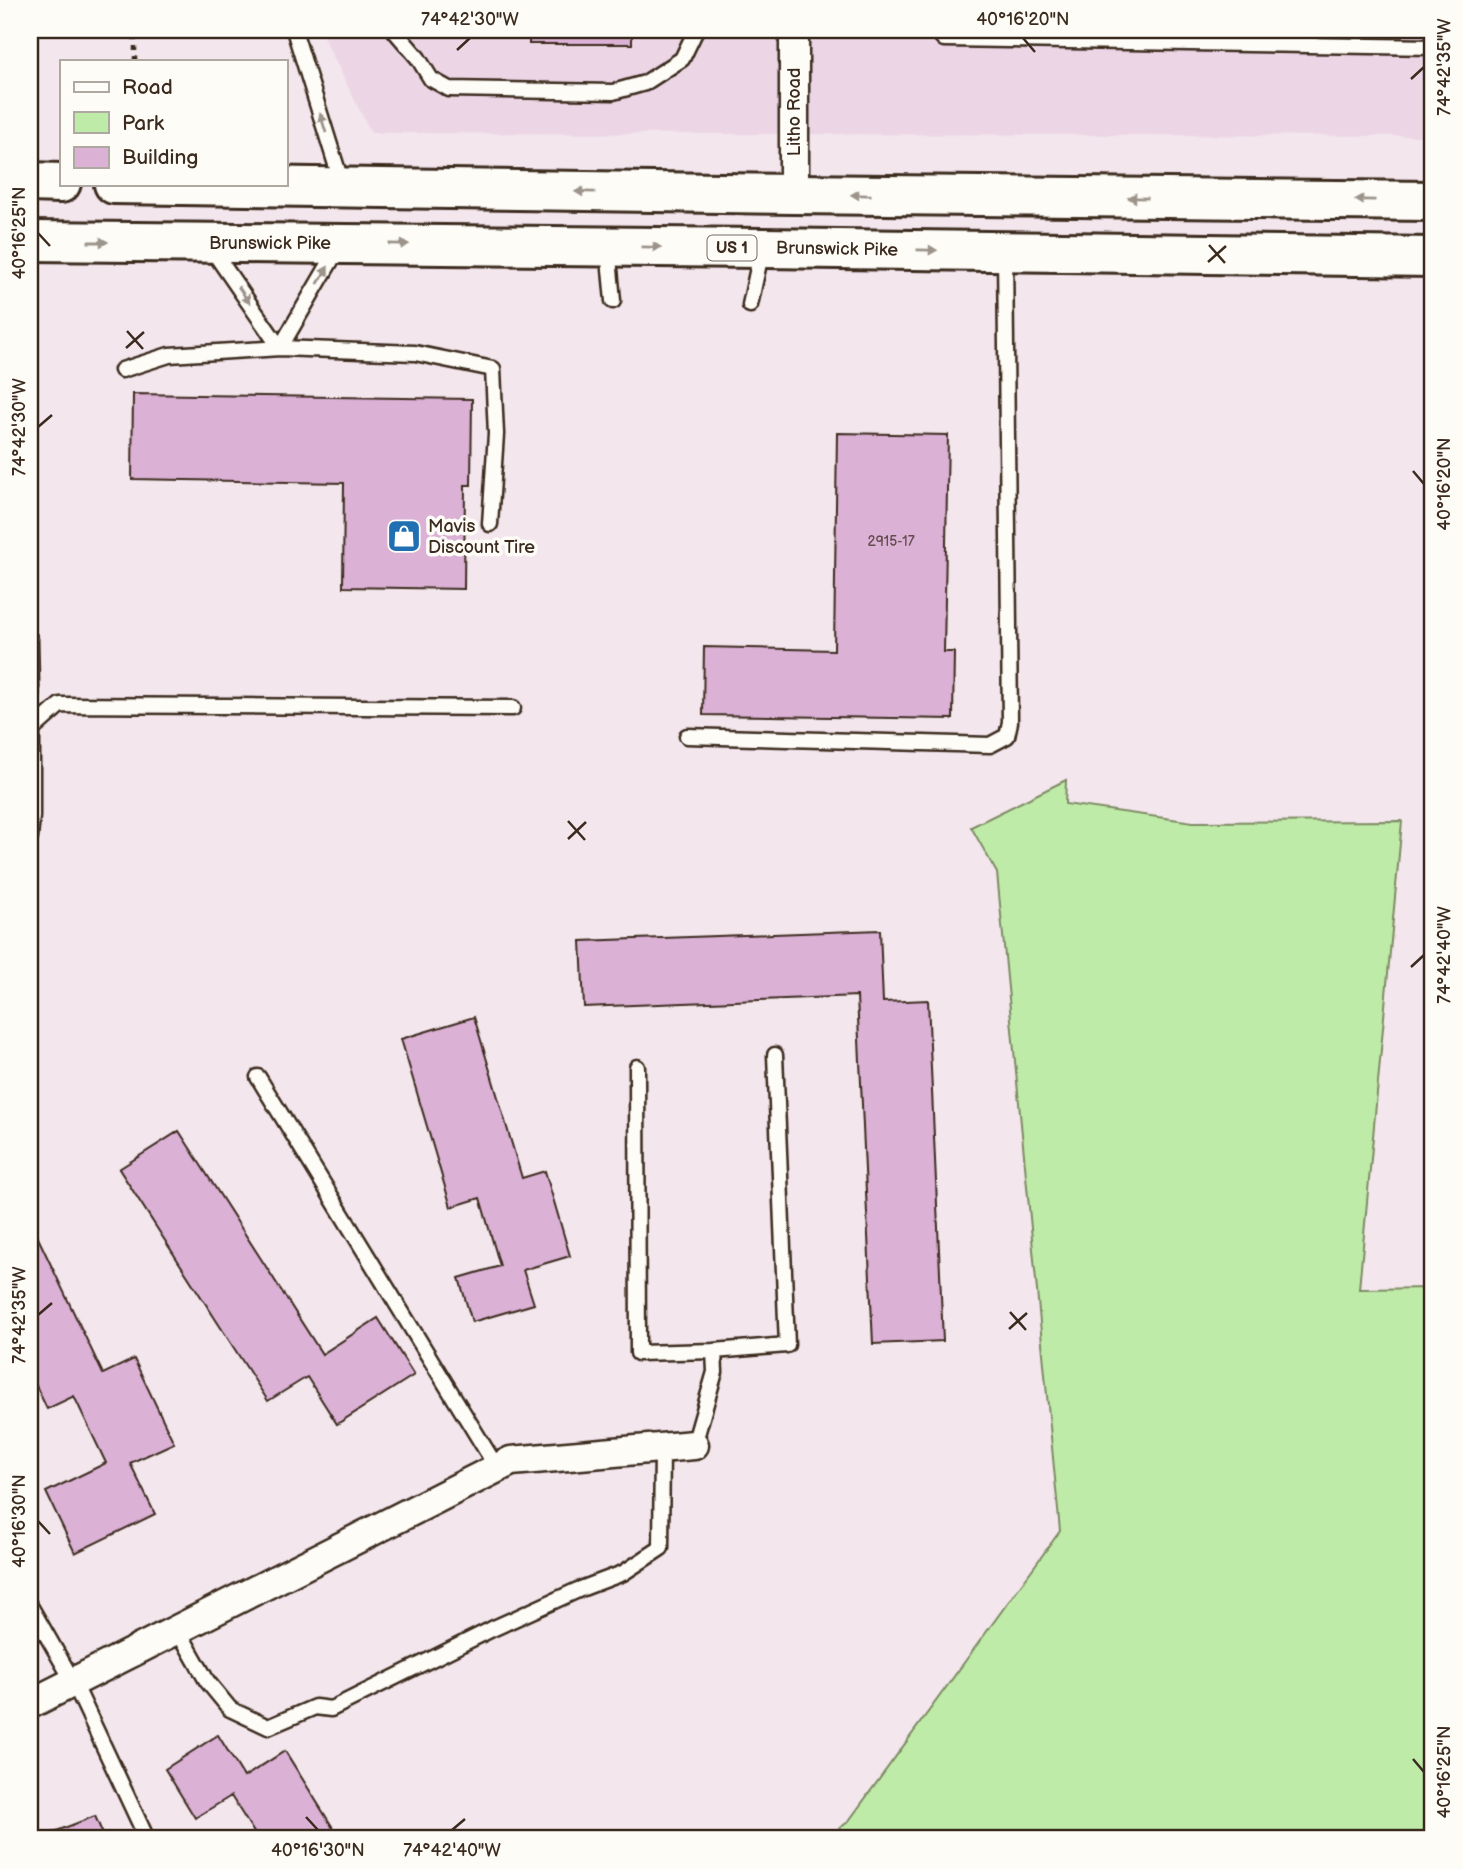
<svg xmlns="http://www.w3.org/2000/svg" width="1463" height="1869" viewBox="0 0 1463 1869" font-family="'Balsamiq Sans',sans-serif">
<rect width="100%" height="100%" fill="#f3e6ed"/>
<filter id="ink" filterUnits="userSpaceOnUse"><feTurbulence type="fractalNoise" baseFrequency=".0143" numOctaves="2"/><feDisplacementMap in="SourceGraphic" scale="14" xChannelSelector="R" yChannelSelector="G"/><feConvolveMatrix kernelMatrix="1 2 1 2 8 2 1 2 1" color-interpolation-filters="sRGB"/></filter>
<g filter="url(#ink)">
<path fill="#ecd6e6" d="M320,30H1433V136L371,133Z"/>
<path fill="#bfeba8" stroke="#7d8a63" stroke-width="2" d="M1066,780L1065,804L1193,822L1402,821L1359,1289L1433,1288V1839H824L848,1822L1060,1531L997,873L971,827Z"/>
<path fill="#dbb1d6" stroke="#3b2a1e" stroke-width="2" d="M529,30H632V44H529Z
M133,394L472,399L471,485H465L464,589L343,587L344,483L132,479Z
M837,433L948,435L944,652H954L953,719L703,715L704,647L834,650Z
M880,930L883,1002L928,1000L943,1341L873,1344L857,996L584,1007L581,941Z
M474,1017L522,1178L545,1171L570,1256L523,1270L534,1304L472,1322L459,1278L500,1266L480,1198L451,1207L401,1039Z
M179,1131L322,1354L378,1318L414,1375L337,1424L307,1377L268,1401L119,1169Z
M30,1221L103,1374L134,1359L174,1443L130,1463L155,1514L75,1553L46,1492L106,1463L74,1396L47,1409L30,1373Z
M218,1735L244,1777L285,1751L333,1828L316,1839H258L231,1796L195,1818L165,1769Z
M95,1816L105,1839H36Z"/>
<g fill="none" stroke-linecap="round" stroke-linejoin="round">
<g stroke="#3b2a1e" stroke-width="19">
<path id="lane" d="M294,30L342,184
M394,30L418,58L431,79L449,89L613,92L645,83L682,59L696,30
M936,30L944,39L1433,47
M211,248L280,348
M608,248L613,301
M750,305L762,249
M280,348L339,247
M122,370L169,355L280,348L415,353L493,369L496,434L490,524
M30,639L32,730
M687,736L990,745L1007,736L1010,722L1005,253
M30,838L32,816V730L60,705L513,708
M637,1067L638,1353L714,1351L715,1372L694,1445
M258,1077L497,1468
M714,1351L787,1345L775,1055
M30,1606L74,1683L147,1839
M178,1630L207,1681L230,1709L268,1727L315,1707L331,1709L492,1629L578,1590L623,1573L661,1548L662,1448"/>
</g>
<g stroke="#3b2a1e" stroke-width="33">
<path id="street" d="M794,30V194
M30,1704L511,1461L694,1445"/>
</g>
<g stroke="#3b2a1e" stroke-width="44">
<path id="highway" d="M30,182L61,183
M114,184L794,194L1433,201
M30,241L763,248L1433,257"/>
</g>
<path stroke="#3b2a1e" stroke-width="4.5" stroke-dasharray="5 5" stroke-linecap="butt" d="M135,61V30"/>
<use href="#lane" stroke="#fdfcf7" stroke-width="14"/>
<use href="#street" stroke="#fdfcf7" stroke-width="28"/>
<use href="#highway" stroke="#fdfcf7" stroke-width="38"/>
</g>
<defs><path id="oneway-solid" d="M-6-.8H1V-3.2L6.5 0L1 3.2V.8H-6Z" transform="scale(1.75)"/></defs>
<g fill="#9c938a">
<use href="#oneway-solid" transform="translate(323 123) rotate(-107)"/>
<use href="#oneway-solid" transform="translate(585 192) rotate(-179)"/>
<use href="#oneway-solid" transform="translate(861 195) rotate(-179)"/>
<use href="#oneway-solid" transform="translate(1138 198) rotate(-179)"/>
<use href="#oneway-solid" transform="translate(1365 200) rotate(-179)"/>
<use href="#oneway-solid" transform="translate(98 242)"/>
<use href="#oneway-solid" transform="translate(399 244) rotate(1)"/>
<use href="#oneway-solid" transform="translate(651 247) rotate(1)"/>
<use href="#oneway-solid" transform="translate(927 250) rotate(1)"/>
<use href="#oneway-solid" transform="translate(323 275) rotate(-60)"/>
<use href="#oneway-solid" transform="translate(244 295) rotate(56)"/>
</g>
</g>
<path fill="none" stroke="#3b2a1e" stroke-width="2.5" d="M1023,38L1035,52M457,50L470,38M1411,79L1424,67M38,233L50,246M1209,245L1225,263M1208,262L1226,246M127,331L143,349M126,348L144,332M38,427L52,415M1413,471L1424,484M568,821L585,840M568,839L586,822M1411,967L1424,955M1010,1312L1026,1330M38,1315L52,1303M1009,1329L1027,1313M38,1521L50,1534M1413,1759L1424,1772M306,1817L318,1830M452,1830L465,1819"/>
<defs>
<g id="shop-square" transform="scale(1.75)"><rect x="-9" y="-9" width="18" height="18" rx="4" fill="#1f6fb2" stroke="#fdfcf7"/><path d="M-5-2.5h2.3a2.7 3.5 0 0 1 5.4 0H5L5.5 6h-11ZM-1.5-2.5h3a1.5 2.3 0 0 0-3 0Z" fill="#fff"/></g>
</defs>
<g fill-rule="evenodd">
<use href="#shop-square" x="404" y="536"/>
</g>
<g text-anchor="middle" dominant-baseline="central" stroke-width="7" stroke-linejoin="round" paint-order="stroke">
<g font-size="14" fill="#634c4c">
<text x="891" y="541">2915-17</text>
</g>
<rect fill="#fdfcf7" stroke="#75695f" stroke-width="2" x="707.5" y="235.5" width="49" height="25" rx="5"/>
<g font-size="16" font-weight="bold" fill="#3b2a1e">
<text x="732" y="248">US 1</text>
</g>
<g font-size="18" fill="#3b2a1e" stroke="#fdfcf7">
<text transform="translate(794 112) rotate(-90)">Litho Road</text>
<text x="270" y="243">Brunswick Pike</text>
<text transform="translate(837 249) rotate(1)">Brunswick Pike</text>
</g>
<g font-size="18" fill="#3b2a1e" stroke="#fdfcf7" text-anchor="start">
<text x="428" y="526">Mavis<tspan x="428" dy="21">Discount Tire</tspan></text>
</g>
</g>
<rect width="1463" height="1869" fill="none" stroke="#fdfcf7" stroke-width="77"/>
<rect x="60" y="60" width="228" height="126" fill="#fdfcf7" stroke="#afa8a0" stroke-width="2"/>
<rect x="74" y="82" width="35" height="10" fill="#fdfcf7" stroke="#afa8a0" stroke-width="2"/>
<text x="122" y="94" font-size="21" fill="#3b2a1e">Road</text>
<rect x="74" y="112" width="35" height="21" fill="#bfeba8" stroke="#afa8a0" stroke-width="2"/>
<text x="122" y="130" font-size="21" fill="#3b2a1e">Park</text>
<rect x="74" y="147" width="35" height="21" fill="#dbb1d6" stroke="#afa8a0" stroke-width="2"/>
<text x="122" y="164" font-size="21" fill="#3b2a1e">Building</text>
<rect x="38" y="38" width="1386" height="1792" fill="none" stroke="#3b2a1e" stroke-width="2.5"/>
<g font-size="18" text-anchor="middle" fill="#3b2a1e">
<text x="470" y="25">74°42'30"W</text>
<text x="1023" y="25">40°16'20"N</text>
<text transform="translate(1444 67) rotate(-90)" y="6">74°42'35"W</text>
<text transform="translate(19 233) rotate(-90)" y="6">40°16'25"N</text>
<text transform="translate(19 427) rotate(-90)" y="6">74°42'30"W</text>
<text transform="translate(1444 484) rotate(-90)" y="6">40°16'20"N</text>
<text transform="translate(1444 955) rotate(-90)" y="6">74°42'40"W</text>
<text transform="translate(19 1315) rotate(-90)" y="6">74°42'35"W</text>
<text transform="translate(19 1521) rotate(-90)" y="6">40°16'30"N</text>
<text transform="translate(1444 1772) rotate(-90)" y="6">40°16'25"N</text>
<text x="318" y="1856">40°16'30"N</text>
<text x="452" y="1856">74°42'40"W</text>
</g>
</svg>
